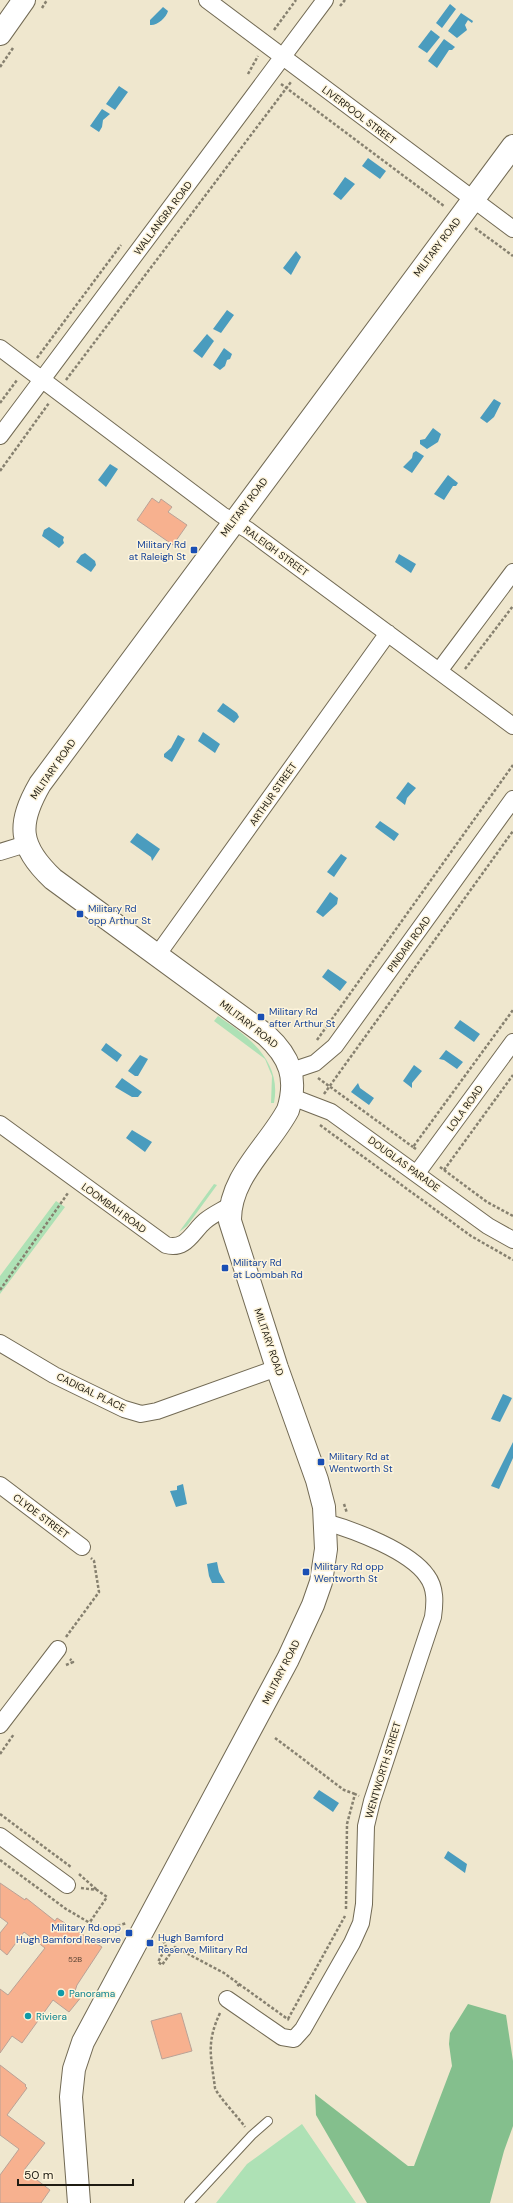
<svg xmlns="http://www.w3.org/2000/svg" width="513" height="2203" viewBox="0 0 513 2203" font-family="'DM Sans',sans-serif">
<rect width="100%" height="100%" fill="#efe7ce"/>
<path fill="#aee1b5" d="M218,1016C249,1037 282,1061 274,1103H271L272,1076L265,1059L214,1021Z
M214,1184L217,1185L187,1226L179,1232Z
M56,1201L65,1207L0,1294V1276Z
M302,2124L356,2203H216L247,2164Z"/>
<path fill="#84bf8d" d="M468,2004L506,2015L513,2061V2126L504,2151L490,2203H367L316,2115L315,2094L408,2166H414L452,2066L449,2044L450,2033Z"/>
<path fill="#4a9cbe" d="M450,4L456,9L442,28L436,23Z
M163,7L168,11C166,18 157,26 150,25V20Z
M461,13L473,21L472,23L468,20L465,25L467,30L457,38L448,31Z
M431,30L440,37L427,53L418,47Z
M444,39L455,47L452,50H449L437,68L428,61Z
M119,86L128,92L115,110L106,104Z
M102,109L110,114L103,120L102,127L99,132L90,126Z
M368,158L386,171L380,179L362,166Z
M345,177L355,184L341,200L333,194Z
M296,251L301,257L291,275L283,268Z
M227,310L234,315L221,333L213,329Z
M207,334L214,341L202,358L193,351Z
M224,348L232,354L230,359L227,360L225,366L220,370L213,365Z
M494,399L501,403L494,417L487,423L480,418Z
M433,428L441,434L438,442L427,449L420,444V440L425,439Z
M416,451L424,456L412,473L403,467L412,458L413,453Z
M110,464L118,469L106,487L98,480Z
M448,475L458,483L456,486H453L444,500L434,494Z
M49,527L64,537L63,540L64,543L59,548L42,536L44,530Z
M85,553L95,561L96,565L91,572L76,562L81,555Z
M399,554L416,564L411,573L395,562Z
M223,703L237,713L239,717L234,723L217,711Z
M203,732L220,744L215,753L198,741Z
M178,735L185,739L172,762L164,757V754L171,748Z
M408,782L416,788L407,798L405,805L396,798Z
M380,821L399,834L394,841L375,827Z
M137,833L160,849L152,861L151,857L130,842Z
M341,854L347,858L334,877L327,872Z
M330,892L338,898L337,904L323,917L316,912Z
M328,969L347,982L340,991L322,977Z
M460,1020L480,1034L474,1042L454,1028Z
M106,1043L122,1055L117,1062L101,1050Z
M446,1050L463,1062L457,1069L444,1060L439,1059Z
M140,1055L148,1059L138,1076H135L128,1071Z
M414,1065L422,1071L412,1083V1088L403,1081Z
M122,1078L142,1092L138,1097H132L115,1087Z
M358,1083L360,1088L374,1098L369,1105L351,1092Z
M132,1130L152,1142L145,1152L126,1138Z
M503,1394L512,1398L500,1422L491,1419Z
M513,1442V1458L499,1489L491,1486Z
M183,1484L187,1504L176,1507L170,1491L177,1490V1486Z
M217,1562L219,1572L225,1583H212L209,1576L207,1564Z
M319,1790L339,1803L333,1812L313,1798Z
M448,1851L467,1864L465,1873L444,1858Z"/>
<path fill="#f7b18f" stroke="#baa296" d="M152,498L159,503L161,499L172,507L168,512L187,525L173,545L137,520Z
M0,1883L25,1900L26,1898L55,1921L57,1918L102,1947L77,1985L75,1991L82,1996L69,2012L53,2000L22,2043L12,2036L0,2053V1989L8,1995L45,1948L24,1932L7,1955L0,1949V1933L8,1923L0,1917Z
M181,2013L192,2051L162,2059L151,2021Z
M0,2065L26,2085L25,2086L27,2088L7,2115L45,2143L24,2170L50,2190L41,2203H0V2175L19,2149L0,2135Z"/>
<g fill="none" stroke-linecap="round" stroke-linejoin="round">
<g stroke="#726a54" stroke-width="10">
<path id="lane" d="M189,2203L252,2135L268,2121"/>
</g>
<g stroke="#726a54" stroke-width="18">
<path id="street" d="M207,0L513,229
M0,348L222,515L248,530L513,726
M0,436L325,0
M439,671L513,572
M0,852L26,844
M158,954L388,633
M291,1071L315,1063L335,1046L513,799
M292,1097L331,1112L488,1226L513,1240
M0,1124L166,1245C186,1251 193,1231 205,1221C212,1215 221,1211 229,1206
M417,1173L513,1042
M0,1343L54,1375L124,1409L141,1414L157,1411L277,1368
M0,1485L82,1547
M0,1725L58,1649
M0,1836L67,1885
M227,1999L282,2037L294,2039L303,2029L352,1943L361,1923L364,1904L366,1826L372,1801L433,1617C435,1603 436,1588 427,1576C410,1551 354,1530 325,1522"/>
</g>
<g stroke="#726a54" stroke-width="24">
<path id="secondary" d="M0,34L24,0
M79,2203L71,2097L74,2069L83,2042L288,1659L313,1605L321,1582L326,1549L324,1507L317,1480L277,1368L230,1221C229,1177 269,1146 288,1110C298,1078 290,1057 266,1035L53,879C18,846 17,824 40,784L513,146"/>
</g>
<path stroke="#86806f" stroke-width="2.5" stroke-dasharray="3 2" stroke-linecap="butt" d="M340,6L345,0
M42,8L47,0
M274,30L296,0
M0,67L13,48
M248,74L258,56
M281,84L444,206
M475,228L513,256
M37,358L121,245
M66,380L291,82
M0,403L17,380
M0,471L49,403
M465,669L513,606
M317,1040L513,765
M318,1078L413,1147
M324,1094L513,831
M320,1125L471,1236L513,1260
M416,1149L413,1147L513,1010
M440,1167L487,1202L513,1216
M444,1170L513,1075
M0,1290L68,1193
M344,1504L347,1513
M66,1637L99,1592L94,1561L91,1558
M66,1665L73,1662L70,1659
M275,1738L344,1790L355,1794
M0,1754L14,1734
M0,1814L71,1867
M0,1860L66,1909L102,1930L127,1923
M79,1874L97,1890
M81,1888L97,1890L107,1897L90,1922
M346,1909L347,1824L355,1794L359,1796
M158,1939L164,1942L166,1947L158,1962L162,1965L175,1947L224,1973L239,1984L237,1987
M239,1984L289,2020
M220,2013C206,2043 211,2056 215,2088C217,2095 239,2118 245,2127
M288,2019L345,1916"/>
<use href="#lane" stroke="#fff" stroke-width="8"/>
<use href="#street" stroke="#fff" stroke-width="16"/>
<use href="#secondary" stroke="#fff" stroke-width="22"/>
</g>
<g fill="#1a4fb4" stroke="#fdf4db" stroke-width="1.5">
<rect x="190" y="546" width="8" height="8" rx="2"/>
<rect x="76" y="910" width="8" height="8" rx="2"/>
<rect x="257" y="1013" width="8" height="8" rx="2"/>
<rect x="221" y="1264" width="8" height="8" rx="2"/>
<rect x="317" y="1458" width="8" height="8" rx="2"/>
<rect x="302" y="1568" width="8" height="8" rx="2"/>
<rect x="125" y="1929" width="8" height="8" rx="2"/>
<rect x="146" y="1939" width="8" height="8" rx="2"/>
</g>
<g fill="#0f9aa8" stroke="#fdf4db" stroke-width="1.5">
<circle cx="61" cy="1993" r="4"/>
<circle cx="28" cy="2016" r="4"/>
</g>
<g text-anchor="middle" dominant-baseline="central" stroke-width="3" stroke-linejoin="round" paint-order="stroke">
<g font-size="8" fill="#554132">
<text x="75" y="1959">52B</text>
</g>
<g font-size="10" fill="#1f1c13" stroke="#fdf4db">
<text transform="translate(359 115) rotate(37)">LIVERPOOL STREET</text>
<text transform="translate(163 218) rotate(-53)">WALLANGRA ROAD</text>
<text transform="translate(437 247) rotate(-53)">MILITARY ROAD</text>
<text transform="translate(244 507) rotate(-53)">MILITARY ROAD</text>
<text transform="translate(276 551) rotate(36)">RALEIGH STREET</text>
<text transform="translate(53 769) rotate(-55)">MILITARY ROAD</text>
<text transform="translate(273 794) rotate(-55)">ARTHUR STREET</text>
<text transform="translate(409 944) rotate(-54)">PINDARI ROAD</text>
<text transform="translate(249 1024) rotate(38)">MILITARY ROAD</text>
<text transform="translate(465 1108) rotate(-54)">LOLA ROAD</text>
<text transform="translate(404 1164) rotate(36)">DOUGLAS PARADE</text>
<text transform="translate(114 1208) rotate(36)">LOOMBAH ROAD</text>
<text transform="translate(269 1342) rotate(71)">MILITARY ROAD</text>
<text transform="translate(91 1392) rotate(26)">CADIGAL PLACE</text>
<text transform="translate(41 1516) rotate(37)">CLYDE STREET</text>
<text transform="translate(281 1672) rotate(-63)">MILITARY ROAD</text>
<text transform="translate(383 1770) rotate(-73)">WENTWORTH STREET</text>
</g>
<g font-size="10" fill="#164399" stroke="#fdf4db" text-anchor="start">
<text x="186" y="544" text-anchor="end">Military Rd<tspan x="186" dy="12">at Raleigh St</tspan></text>
<text x="88" y="908">Military Rd<tspan x="88" dy="12">opp Arthur St</tspan></text>
<text x="269" y="1011">Military Rd<tspan x="269" dy="12">after Arthur St</tspan></text>
<text x="233" y="1262">Military Rd<tspan x="233" dy="12">at Loombah Rd</tspan></text>
<text x="329" y="1456">Military Rd at<tspan x="329" dy="12">Wentworth St</tspan></text>
<text x="314" y="1566">Military Rd opp<tspan x="314" dy="12">Wentworth St</tspan></text>
<text x="121" y="1927" text-anchor="end">Military Rd opp<tspan x="121" dy="12">Hugh Bamford Reserve</tspan></text>
<text x="158" y="1937">Hugh Bamford<tspan x="158" dy="12">Reserve, Military Rd</tspan></text>
</g>
<g font-size="10" fill="#0d838f" stroke="#fdf4db" text-anchor="start">
<text x="69" y="1993">Panorama</text>
<text x="36" y="2016">Riviera</text>
</g>
</g>
<path d="M18 2179v6h115v-6" fill="none" stroke="#1f1c13" stroke-width="2"/>
<text x="24" y="2179" font-size="12" fill="#1f1c13" stroke="#fdf4db" stroke-width="3" paint-order="stroke">50 m</text>
</svg>
